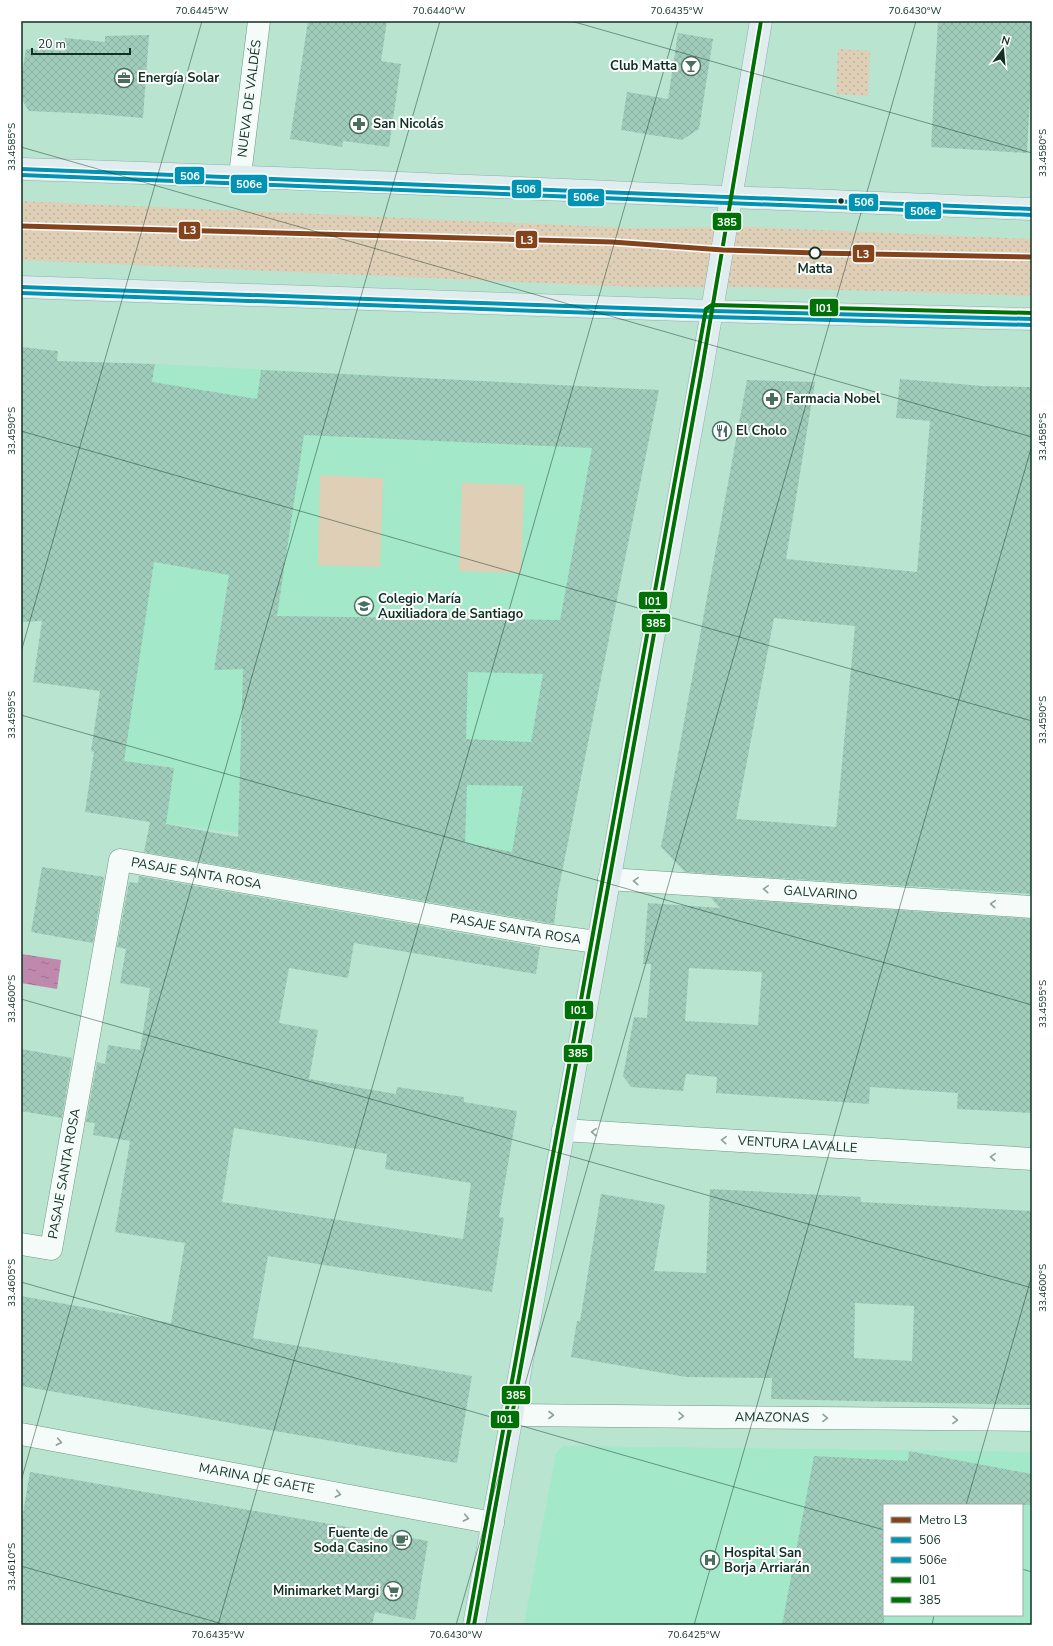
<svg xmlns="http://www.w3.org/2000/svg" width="1053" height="1646" viewBox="0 0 1053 1646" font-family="'Nunito Sans',sans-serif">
<defs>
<pattern id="grass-dots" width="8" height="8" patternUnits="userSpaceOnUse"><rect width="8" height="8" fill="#dfcfb7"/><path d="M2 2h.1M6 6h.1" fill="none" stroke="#beb29d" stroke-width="1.8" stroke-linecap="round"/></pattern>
<pattern id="water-ripples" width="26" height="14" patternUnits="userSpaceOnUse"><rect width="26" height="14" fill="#be89ac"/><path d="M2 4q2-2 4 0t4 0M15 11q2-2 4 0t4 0" fill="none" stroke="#99708c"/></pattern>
<pattern id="building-cross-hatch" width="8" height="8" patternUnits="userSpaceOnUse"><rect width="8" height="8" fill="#a0cdbb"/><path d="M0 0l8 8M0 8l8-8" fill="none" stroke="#89b0a0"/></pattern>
</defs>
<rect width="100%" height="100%" fill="#b8e4d0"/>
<path fill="#a3e8c9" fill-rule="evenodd" d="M155,364L659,390L558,892L446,873L368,851L85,812L93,756L91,751L124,533L129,534Z
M563,1446L1032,1452V1625H524L556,1453ZM884,1505H1022V1615H884Z"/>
<path fill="url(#grass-dots)" d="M838,49L870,51L868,96L836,94Z
M21,201L630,228L753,227L1032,239V296L749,287H635L21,260Z"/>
<path fill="#dfcfb7" d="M320,475L383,478L380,567L318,565Z
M462,483L524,485L521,573L459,571Z"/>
<path fill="url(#water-ripples)" d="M21,954L61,960L57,989L21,983Z"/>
<path fill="url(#building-cross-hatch)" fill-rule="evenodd" d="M308,21H387L381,61L401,64L389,147L343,141L342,147L290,139Z
M938,21H1032V62L1027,153L931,147Z
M678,33L713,39L699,129L682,140L621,130L627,92L668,99Z
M149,35L143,118L98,114L29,111L21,98V80L26,49L65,51V38L105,42V36Z
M21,347L58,351L57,361L155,364L152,382L257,399L261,370L659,390L558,892L554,924L144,852L150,822L85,812L94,752L91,751L100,691L33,682L42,621L21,622ZM304,435L592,448L560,620L277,616ZM154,562L229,575L214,670L243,669L238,837L166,824L174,768L124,761ZM468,672L543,674L531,742L466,739ZM467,785L523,786L512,852L465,843Z
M900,379L982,386L1032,387V894L685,872L661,847L747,380L815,382L786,559L917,572L930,421L896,418ZM774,618L855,626L836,827L736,819Z
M42,867L104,877L93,943L31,932Z
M139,876L540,947L536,974L354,943L348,978L289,968L279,1023L318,1030L309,1079L396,1094L397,1087L464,1097V1102L517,1111L499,1217L504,1218L492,1292L268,1256L253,1338L472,1376L457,1463L21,1386V1296L171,1323L185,1243L115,1232L130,1141L93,1135L95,1123L86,1122L97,1062L105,1064L108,1045L140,1050L150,988L120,983L126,949L117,947L129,882L138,883ZM234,1128L387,1154L385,1169L471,1183L463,1239L222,1202Z
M711,898L1032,919V1113L957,1109L958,1093L870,1087L869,1104L716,1093L717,1077L686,1074L683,1091L631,1087L623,1076L634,1017L647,1018L651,964H643L648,903L720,908ZM689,968L762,972L758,1025L685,1021Z
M21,1049L72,1058L62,1118L21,1111Z
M710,1189L861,1197V1202L1032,1211V1405L771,1399L772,1378L686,1377L571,1357L577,1321H580L601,1194L665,1205L654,1271L706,1273ZM855,1303L914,1306L912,1361L854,1358Z
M909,1451L1032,1474V1505H884V1625H782L814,1456L908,1461Z
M30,1472L428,1541L415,1620L375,1612L372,1625H21V1525Z"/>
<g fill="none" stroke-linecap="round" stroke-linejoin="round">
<g stroke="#729687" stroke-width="23">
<g id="minor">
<path id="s1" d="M240,175L259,21"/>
<path id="s2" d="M609,879L1032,907"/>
<path id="s3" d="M563,1130L1032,1159"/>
<path id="s4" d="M21,1244L51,1249L120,860L545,935L597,942"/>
<path id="s5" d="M512,1415L1032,1420"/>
<path id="s6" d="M21,1434L493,1523"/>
</g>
</g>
<g stroke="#8eb0ab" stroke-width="23">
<path id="major" d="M21,169C358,179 695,197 1032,209
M21,287L712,311L1032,319
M474,1625L701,375L761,21"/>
</g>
<use href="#minor" stroke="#f4fbf8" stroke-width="22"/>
<use href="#major" stroke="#e0edee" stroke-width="22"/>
<g stroke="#fff" stroke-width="7">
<path id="bus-1" d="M21,169L1032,209
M21,287L712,311L1032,319"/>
</g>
<g stroke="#fff" stroke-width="7">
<path id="bus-2" d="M21,175L1032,215
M21,293L712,317L1032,325"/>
</g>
<g stroke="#fff" stroke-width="7">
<path id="bus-3" d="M468,1624L706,309L712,305L1032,313"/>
</g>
<g stroke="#fff" stroke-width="7">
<path id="bus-4" d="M474,1625L701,375L761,21"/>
</g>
<use href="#bus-1" stroke="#0093b3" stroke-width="4"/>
<use href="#bus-2" stroke="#0093b3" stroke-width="4"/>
<use href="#bus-3" stroke="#007106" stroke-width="4"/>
<use href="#bus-4" stroke="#007106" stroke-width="4"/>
<g stroke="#fff" stroke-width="8">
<path id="metro-1" d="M21,226L612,242L723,250L816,253L1032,257"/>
</g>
<use href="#metro-1" stroke="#83441d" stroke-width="5"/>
</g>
<defs><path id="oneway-chevron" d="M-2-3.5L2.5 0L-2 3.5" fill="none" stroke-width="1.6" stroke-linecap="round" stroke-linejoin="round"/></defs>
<g stroke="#8da098">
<use href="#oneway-chevron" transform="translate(636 881) rotate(-176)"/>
<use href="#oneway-chevron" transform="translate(766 889) rotate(-176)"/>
<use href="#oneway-chevron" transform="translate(993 904) rotate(-176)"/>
<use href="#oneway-chevron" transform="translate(594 1132) rotate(-177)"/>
<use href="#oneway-chevron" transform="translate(724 1140) rotate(-176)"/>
<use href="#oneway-chevron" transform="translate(993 1157) rotate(-176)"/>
<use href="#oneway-chevron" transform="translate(551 1415)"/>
<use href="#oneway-chevron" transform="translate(681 1416) rotate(1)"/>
<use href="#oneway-chevron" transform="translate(825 1418) rotate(1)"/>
<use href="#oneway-chevron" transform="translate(955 1420) rotate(1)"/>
<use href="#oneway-chevron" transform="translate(59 1442) rotate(11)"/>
<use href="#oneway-chevron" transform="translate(338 1494) rotate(11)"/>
<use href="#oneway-chevron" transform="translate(466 1518) rotate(11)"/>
</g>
<path fill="none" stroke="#0f3023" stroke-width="1" stroke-opacity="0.45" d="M571,21L1032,153M21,147L1032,437M21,431L1032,721M21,652L202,21M21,715L1032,1005M21,999L1032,1288M21,1282L884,1530M21,1481L440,21M966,1505L1032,1275M21,1566L226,1625M1022,1569L1032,1572M218,1625L678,21M456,1625L916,21M694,1625L1032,445M932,1625L934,1615"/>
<defs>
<g id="bar-ring" transform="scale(1)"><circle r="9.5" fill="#fff" stroke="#4a6f60" stroke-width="1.5"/><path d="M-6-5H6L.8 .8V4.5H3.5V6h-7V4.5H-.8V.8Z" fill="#4a6f60"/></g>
<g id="office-ring" transform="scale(1)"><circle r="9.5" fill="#fff" stroke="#4a6f60" stroke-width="1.5"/><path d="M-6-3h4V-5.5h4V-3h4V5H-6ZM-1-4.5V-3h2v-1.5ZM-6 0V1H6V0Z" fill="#4a6f60"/></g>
<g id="pharmacy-ring" transform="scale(1)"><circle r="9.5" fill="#fff" stroke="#4a6f60" stroke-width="1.5"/><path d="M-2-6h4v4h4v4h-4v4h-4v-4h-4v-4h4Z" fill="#4a6f60"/></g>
<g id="restaurant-ring" transform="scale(1)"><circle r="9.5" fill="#fff" stroke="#4a6f60" stroke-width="1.5"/><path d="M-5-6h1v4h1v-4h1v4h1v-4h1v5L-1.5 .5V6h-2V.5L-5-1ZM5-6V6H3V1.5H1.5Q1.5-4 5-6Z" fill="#4a6f60"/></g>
<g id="school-ring" transform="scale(1)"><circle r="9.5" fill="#fff" stroke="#4a6f60" stroke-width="1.5"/><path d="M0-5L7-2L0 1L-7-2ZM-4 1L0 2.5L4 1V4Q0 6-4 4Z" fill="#4a6f60"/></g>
<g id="cafe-ring" transform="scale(1)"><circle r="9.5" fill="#fff" stroke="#4a6f60" stroke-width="1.5"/><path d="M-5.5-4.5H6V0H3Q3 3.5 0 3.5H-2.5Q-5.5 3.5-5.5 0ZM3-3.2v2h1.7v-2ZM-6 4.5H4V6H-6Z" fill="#4a6f60"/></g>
<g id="hospital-ring" transform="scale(1)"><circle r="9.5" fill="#fff" stroke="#4a6f60" stroke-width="1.5"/><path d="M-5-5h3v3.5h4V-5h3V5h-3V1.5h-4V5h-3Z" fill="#4a6f60"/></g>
<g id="supermarket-ring" transform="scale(1)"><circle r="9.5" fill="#fff" stroke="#4a6f60" stroke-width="1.5"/><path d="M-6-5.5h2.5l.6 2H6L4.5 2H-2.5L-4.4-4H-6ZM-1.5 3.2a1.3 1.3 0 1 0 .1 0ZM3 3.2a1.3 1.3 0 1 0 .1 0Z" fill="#4a6f60"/></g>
</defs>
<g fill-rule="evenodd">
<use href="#bar-ring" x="691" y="66"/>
<use href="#office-ring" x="124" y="78"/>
<use href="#pharmacy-ring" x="359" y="124"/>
<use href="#pharmacy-ring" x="772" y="399"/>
<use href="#restaurant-ring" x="722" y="431"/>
<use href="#school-ring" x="364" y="606"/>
<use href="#cafe-ring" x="402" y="1540"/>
<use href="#hospital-ring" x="710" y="1560"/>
<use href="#supermarket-ring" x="393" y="1591"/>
</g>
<circle fill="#0f3023" stroke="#fff" stroke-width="1.5" cx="841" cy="201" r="3.5"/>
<circle fill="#fff" stroke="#0f3023" stroke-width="2" cx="815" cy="253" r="5.5"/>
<g text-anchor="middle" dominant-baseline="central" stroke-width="4" stroke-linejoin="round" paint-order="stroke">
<g font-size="13" font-weight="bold" fill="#0f3023" stroke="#fff" text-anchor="start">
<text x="677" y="66" text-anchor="end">Club Matta</text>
<text x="138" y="78">Energía Solar</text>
<text x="373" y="124">San Nicolás</text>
<text x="786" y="399">Farmacia Nobel</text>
<text x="736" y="431">El Cholo</text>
<text x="378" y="599">Colegio María<tspan x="378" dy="15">Auxiliadora de Santiago</tspan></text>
<text x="388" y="1533" text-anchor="end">Fuente de<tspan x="388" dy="15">Soda Casino</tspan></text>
<text x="724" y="1553">Hospital San<tspan x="724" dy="15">Borja Arriarán</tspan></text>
<text x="379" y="1591" text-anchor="end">Minimarket Margi</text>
</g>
<g font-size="13" fill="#0f3023" stroke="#fff">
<text stroke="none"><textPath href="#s1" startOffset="77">NUEVA DE VALDÉS</textPath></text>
<text stroke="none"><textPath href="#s4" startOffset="503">PASAJE SANTA ROSA</textPath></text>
<text stroke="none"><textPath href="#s2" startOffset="212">GALVARINO</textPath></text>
<text stroke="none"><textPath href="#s4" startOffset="827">PASAJE SANTA ROSA</textPath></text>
<text stroke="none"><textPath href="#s3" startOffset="235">VENTURA LAVALLE</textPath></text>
<text stroke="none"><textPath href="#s4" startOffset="107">PASAJE SANTA ROSA</textPath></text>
<text stroke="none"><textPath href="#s5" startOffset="260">AMAZONAS</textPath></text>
<text stroke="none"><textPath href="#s6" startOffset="240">MARINA DE GAETE</textPath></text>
</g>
<g font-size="13" font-weight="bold" fill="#0f3023" stroke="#fff">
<text x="815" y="269">Matta</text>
</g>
</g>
<g stroke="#fff" stroke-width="1.5">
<rect x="174" y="166" width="31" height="19" rx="4" fill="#0093b3"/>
<rect x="230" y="174" width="38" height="20" rx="4" fill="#0093b3"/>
<rect x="511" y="179" width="31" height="20" rx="4" fill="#0093b3"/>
<rect x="567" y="188" width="38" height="19" rx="4" fill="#0093b3"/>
<rect x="848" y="193" width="31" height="19" rx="4" fill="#0093b3"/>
<rect x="904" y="201" width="38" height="19" rx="4" fill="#0093b3"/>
<rect x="712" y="212" width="30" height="19" rx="4" fill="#007106"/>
<rect x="178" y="221" width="23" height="19" rx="4" fill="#83441d"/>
<rect x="515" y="230" width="23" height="19" rx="4" fill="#83441d"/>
<rect x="852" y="244" width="23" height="19" rx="4" fill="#83441d"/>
<rect x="809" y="298" width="30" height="19" rx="4" fill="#007106"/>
<rect x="638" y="591" width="30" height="19" rx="4" fill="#007106"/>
<rect x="641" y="613" width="30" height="20" rx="4" fill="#007106"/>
<rect x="564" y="1000" width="30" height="20" rx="4" fill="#007106"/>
<rect x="563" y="1044" width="30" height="19" rx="4" fill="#007106"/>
<rect x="501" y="1385" width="30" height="20" rx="4" fill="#007106"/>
<rect x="490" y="1410" width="30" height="19" rx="4" fill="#007106"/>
</g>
<g font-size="11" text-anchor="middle" font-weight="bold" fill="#fff">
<text x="190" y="180">506</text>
<text x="249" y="188">506e</text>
<text x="526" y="193">506</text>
<text x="586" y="201">506e</text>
<text x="864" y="206">506</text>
<text x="923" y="215">506e</text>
<text x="727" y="226">385</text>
<text x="190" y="234">L3</text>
<text x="527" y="244">L3</text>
<text x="863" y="258">L3</text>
<text x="824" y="312">I01</text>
<text x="653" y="605">I01</text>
<text x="656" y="627">385</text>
<text x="579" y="1014">I01</text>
<text x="578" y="1057">385</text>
<text x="516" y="1399">385</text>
<text x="505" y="1423">I01</text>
</g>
<rect width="1053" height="1646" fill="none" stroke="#ffffff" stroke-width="44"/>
<rect x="883" y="1504" width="140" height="112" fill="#ffffff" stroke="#9faca7"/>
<rect x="891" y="1517" width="20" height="6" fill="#83441d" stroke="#9faca7"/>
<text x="919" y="1524" font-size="12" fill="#0f3023">Metro L3</text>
<rect x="891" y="1537" width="20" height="6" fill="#0093b3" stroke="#9faca7"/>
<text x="919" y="1544" font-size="12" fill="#0f3023">506</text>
<rect x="891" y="1557" width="20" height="6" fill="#0093b3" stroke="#9faca7"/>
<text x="919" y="1564" font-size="12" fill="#0f3023">506e</text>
<rect x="891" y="1577" width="20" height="6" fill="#007106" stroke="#9faca7"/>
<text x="919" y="1584" font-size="12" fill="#0f3023">I01</text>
<rect x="891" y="1597" width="20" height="6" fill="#007106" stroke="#9faca7"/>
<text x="919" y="1604" font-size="12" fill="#0f3023">385</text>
<g transform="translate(1003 50) rotate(16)" stroke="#ffffff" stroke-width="3" paint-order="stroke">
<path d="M0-3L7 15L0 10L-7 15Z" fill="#0f3023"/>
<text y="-6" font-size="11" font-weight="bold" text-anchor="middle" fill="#0f3023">N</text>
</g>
<path d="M32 48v6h98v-6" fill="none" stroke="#0f3023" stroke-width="2"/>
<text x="38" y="48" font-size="12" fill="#0f3023" stroke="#ffffff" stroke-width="3" paint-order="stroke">20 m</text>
<rect x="22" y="22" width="1009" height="1602" fill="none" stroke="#0f3023" stroke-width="1.5"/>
<g font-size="10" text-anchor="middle" fill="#0f3023">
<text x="202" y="14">70.6445°W</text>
<text x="439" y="14">70.6440°W</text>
<text x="677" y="14">70.6435°W</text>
<text x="915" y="14">70.6430°W</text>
<text transform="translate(11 147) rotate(-90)" y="4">33.4585°S</text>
<text transform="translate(1042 153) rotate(-90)" y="4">33.4580°S</text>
<text transform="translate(11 431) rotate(-90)" y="4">33.4590°S</text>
<text transform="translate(1042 437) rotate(-90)" y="4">33.4585°S</text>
<text transform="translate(11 715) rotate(-90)" y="4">33.4595°S</text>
<text transform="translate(1042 720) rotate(-90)" y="4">33.4590°S</text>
<text transform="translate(11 999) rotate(-90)" y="4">33.4600°S</text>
<text transform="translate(1042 1004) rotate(-90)" y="4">33.4595°S</text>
<text transform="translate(11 1283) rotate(-90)" y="4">33.4605°S</text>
<text transform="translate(1042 1288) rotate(-90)" y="4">33.4600°S</text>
<text transform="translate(11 1567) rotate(-90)" y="4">33.4610°S</text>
<text x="218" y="1638">70.6435°W</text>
<text x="456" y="1638">70.6430°W</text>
<text x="694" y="1638">70.6425°W</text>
</g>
</svg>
